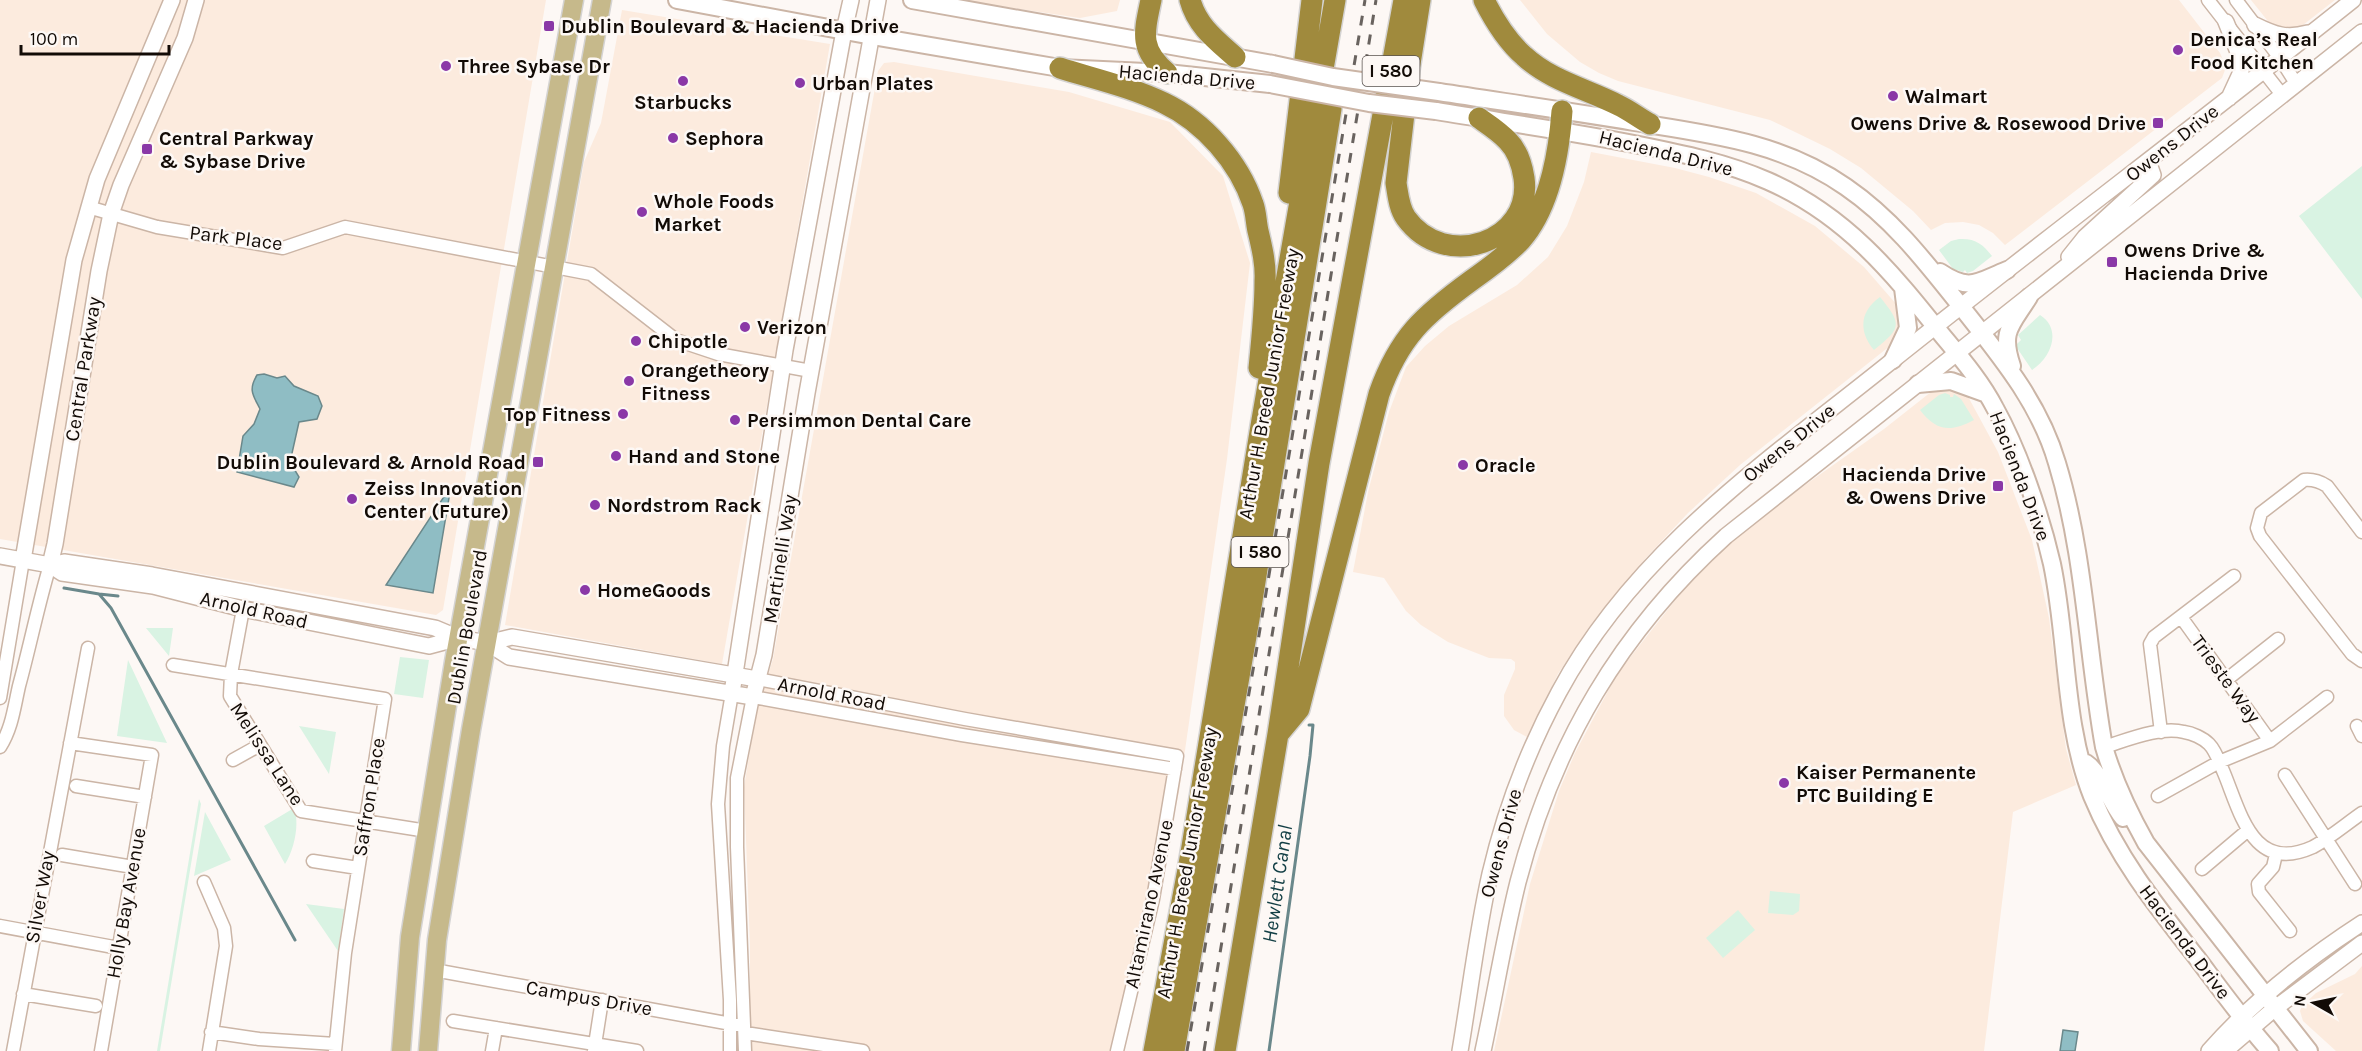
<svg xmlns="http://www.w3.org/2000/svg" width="2362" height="1051" viewBox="0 0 2362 1051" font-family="Karla,sans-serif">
<rect width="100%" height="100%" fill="#fdf8f5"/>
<path fill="#fcebde" d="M0,0H546L443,610L436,615L0,539Z
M958,0H1120L1117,11L1080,18Z
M1520,0H2179L2220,53L2224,62L2225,70L2222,78L2005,245L1993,233L1979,225L1963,222L1945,223L1931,230L1913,211L1861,168L1830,149L1770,120L1618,81L1599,73L1580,62L1547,34Z
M2251,0H2335L2294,32L2275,30Z
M622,10L830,44L722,664L505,625L584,162L601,123Z
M894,62L1069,92L1170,122L1223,176L1250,263L1227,459L1179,792L1122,1051H750V946L744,787L756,714L773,659L878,71L884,63Z
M1591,152L1675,168L1709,177L1756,193L1815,226L1864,267L1897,305L1902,313L1900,338L1740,465L1688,513L1645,559L1589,627L1558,674L1527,737L1514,730L1504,716V695L1515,669V662L1511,659L1489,658L1448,642L1421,625L1406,611L1384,578L1353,572L1368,492L1389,412L1406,367L1425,346L1449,326L1517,285L1548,257L1567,226L1584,182Z
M1936,388L1965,391L1998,452L2032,540L2049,618L2066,749L2076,785L2013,812L1984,1051H1494L1530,884L1559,791L1575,753L1617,674L1688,584L1729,542L1770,510L1884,429Z
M2362,966V1051H2336L2303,1021L2300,1011L2302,1006L2316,993L2355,974Z"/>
<path fill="#d9f3e3" d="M2362,166V299L2299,216Z
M1959,239C1975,238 1983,244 1992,256L1973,271L1967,273L1965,270L1963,272L1953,269L1939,250L1951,241Z
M1880,297C1902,324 1902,328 1874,350C1858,331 1860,311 1880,297Z
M2040,315C2062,329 2052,357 2032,370L2017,348V344L2021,340L2018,335Z
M1945,393L1950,395V397H1953L1954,394L1961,399L1974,420C1951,432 1937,432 1920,410L1939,395Z
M146,628H173L169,656Z
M400,657L429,660L423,698L394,694Z
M128,660L167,743L117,736Z
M299,726L336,732L329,774Z
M199,799L201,804L160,1051H157Z
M294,808C300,824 294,850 285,864L264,826Z
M205,812L231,860L194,876Z
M1770,891L1800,894L1799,911L1793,915L1768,913Z
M306,904L344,909L338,951Z
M1738,910L1755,930L1723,958L1706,938Z"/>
<path fill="#8fbdc4" stroke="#6a888b" stroke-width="1.5" d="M264,374L277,378L285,376L294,386L318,396L322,406L317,419L299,422L290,462L299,477L294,487L237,472L243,436L254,424L260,409C253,395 248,390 257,375Z
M451,486L433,593L386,585Z
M2063,1030L2078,1032L2075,1051H2060Z"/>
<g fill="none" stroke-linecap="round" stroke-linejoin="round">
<path stroke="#6a888b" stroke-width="3" d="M64,588L99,594L111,608L295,940
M99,594L118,596
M1269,1051L1310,756L1313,725H1309"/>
<g stroke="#cbb5a6" stroke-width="15">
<path id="minor" d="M2208,0L2283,96
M2236,0L2280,58L2297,85
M88,207L157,227L283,248L345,227L591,274L676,340L718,354L811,371
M2362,532L2327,486C2319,481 2313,479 2304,480L2261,513L2257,528L2260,536L2352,654L2362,661
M243,609L231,674L230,696L301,811L427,831
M2181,617L2270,741
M173,665L385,699L345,953L335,1051
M757,679L965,719L1177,756L1153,899L1117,1051
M2226,680L2278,639
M0,698L23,560
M2357,726L2362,736
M2161,732L2150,644L2154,637L2234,576
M70,743L152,755L101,1051
M0,747C12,728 14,708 19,686C30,646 38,605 50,565
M2104,747C2127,740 2160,726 2184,732C2192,733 2203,738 2209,744C2216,751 2220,764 2224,773C2241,814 2253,874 2313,847C2330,838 2346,824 2362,813
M233,760L260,745
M2285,775L2355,884
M76,786L145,797
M2158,796L2219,762L2270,741L2327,697
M2276,854L2273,867L2258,884L2259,892L2290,931
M62,855L133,867
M313,861L358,868
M2202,869L2247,831
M204,882L224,928L226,946L209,1051
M0,926L119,948
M434,970L737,1025
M23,994L96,1006
M453,1021L637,1051
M211,1032L259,1039L335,1044
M745,1033L863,1051
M13,1051L88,648
M492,1051L496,1028
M594,1051L602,1000
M730,1051V1000L718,804L723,746L732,693
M745,1051L737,847V778L753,697L962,735L1175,769"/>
</g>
<g stroke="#cbb5a6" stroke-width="18">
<path id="tertiary" d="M2226,22L2242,62L2241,72L2229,98
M2255,25C2275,35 2287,39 2308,33
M2069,257L2085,237L2153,175L2148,161
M0,556L50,565L62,573L153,586L243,609L429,646L459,638
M23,560L74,260L97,179L172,0
M50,565L64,562L152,575L435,628L459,638L487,643L509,657L753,697L764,655L807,393L878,0
M50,565L55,544L99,271L111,214L121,185L185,38L196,0
M487,643L512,637L757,679
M732,693L785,350L844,31L851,0
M1460,1051C1470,992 1477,932 1490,874C1505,810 1528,749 1559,692C1634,552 1767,461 1888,364C2042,241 2199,123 2353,0
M1483,1051C1495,995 1504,938 1518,882C1554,744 1620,632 1726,536L2362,32
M2209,1051C2253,1001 2305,960 2362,923
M2225,1051L2274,1009L2362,943"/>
</g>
<g stroke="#cbb5a6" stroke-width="20">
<path id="secondary" d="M677,0L872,36L1060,68L1167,73L1270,84
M912,0L1273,64
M1439,92C1504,102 1569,111 1634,122C1709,134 1782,142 1846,187C1894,220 1927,264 1963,309C2001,357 2040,404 2057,463C2085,555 2087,652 2104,747C2114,781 2128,811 2146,843L2309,1051
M1436,111C1502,122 1568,131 1634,144C1679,153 1725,162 1768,181C1845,215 1891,271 1942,335C1961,358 1981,381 1995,408C2019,451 2041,516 2052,564C2068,640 2063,723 2092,796C2117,857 2157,907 2197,958C2221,990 2244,1022 2270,1051
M1940,272C1970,292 1977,282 2007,270
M1893,360L1908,328L1903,288
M2012,366C2000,331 2011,326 2029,297
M1918,384L1951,381L1987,394
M2086,763C2101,773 2110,802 2123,818"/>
</g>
<g stroke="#d4d3d2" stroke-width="21">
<path id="primary" d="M401,1051L410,937L454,662L574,0
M428,1051L437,940L471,730L602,0"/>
</g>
<g stroke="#d4d3d2" stroke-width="24">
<path id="motorway" d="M1151,0C1144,33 1139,49 1167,73
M1190,0C1197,26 1216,40 1235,57
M1420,0L1409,70L1396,183C1398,195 1399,208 1406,218C1445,272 1533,242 1524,178C1522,165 1518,151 1508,141C1500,132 1489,125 1479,118
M1484,0C1494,20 1507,41 1524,56C1551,81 1587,89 1618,105C1629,110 1639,118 1650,124
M1060,68C1095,79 1131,87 1164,103C1204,122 1239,162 1253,204C1256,212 1256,222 1258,231C1262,248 1266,264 1265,281C1265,310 1262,339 1259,368
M1289,193L1312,0
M1279,733L1299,709L1379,394C1399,337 1424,315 1472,280C1489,268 1507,255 1521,240C1550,207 1559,152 1562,111
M1154,1051L1190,859L1262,420L1335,0
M1174,1051L1249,619L1331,109
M1225,1051L1278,734L1319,463L1404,0"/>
</g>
<use href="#minor" stroke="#fff" stroke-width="12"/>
<use href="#tertiary" stroke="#fff" stroke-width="15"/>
<use href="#secondary" stroke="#fff" stroke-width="16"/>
<use href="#primary" stroke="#c6b98b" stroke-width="18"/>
<use href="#motorway" stroke="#a08a3d" stroke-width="21"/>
<path stroke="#69635f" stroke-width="3" stroke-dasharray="10 10" stroke-linecap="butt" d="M1187,1051L1257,647L1365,0
M1204,1051L1376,0"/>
<g stroke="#cbb5a6" stroke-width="20" stroke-linecap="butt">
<path id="secondary-bridge" d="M1273,64L1333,77L1439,92
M1270,84L1369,103L1436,111"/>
</g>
<use href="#secondary-bridge" stroke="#fff" stroke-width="16"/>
</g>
<g fill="#8a38a7" stroke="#fdf8f5" stroke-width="2">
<rect x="543" y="20" width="12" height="12" rx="3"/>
<circle cx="2178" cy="50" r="6"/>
<circle cx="446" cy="66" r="6"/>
<circle cx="683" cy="81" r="6"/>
<circle cx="800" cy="83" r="6"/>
<circle cx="1893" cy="96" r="6"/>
<rect x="2152" y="117" width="12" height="12" rx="3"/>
<circle cx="673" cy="138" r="6"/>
<rect x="141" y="143" width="12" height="12" rx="3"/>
<circle cx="642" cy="212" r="6"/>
<rect x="2106" y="256" width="12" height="12" rx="3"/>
<circle cx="745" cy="327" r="6"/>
<circle cx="636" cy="341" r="6"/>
<circle cx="629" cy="381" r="6"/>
<circle cx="623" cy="414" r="6"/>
<circle cx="735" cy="420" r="6"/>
<circle cx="616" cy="456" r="6"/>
<rect x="532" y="456" width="12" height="12" rx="3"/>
<circle cx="1463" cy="465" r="6"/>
<rect x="1992" y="480" width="12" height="12" rx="3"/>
<circle cx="352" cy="499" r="6"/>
<circle cx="595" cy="505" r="6"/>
<circle cx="585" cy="590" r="6"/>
<circle cx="1784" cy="783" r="6"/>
</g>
<g text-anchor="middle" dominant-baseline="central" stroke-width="5" stroke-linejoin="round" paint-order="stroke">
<g fill="#fdf8f5" stroke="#58524e" stroke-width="1.5">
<rect x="1362.5" y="56" width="57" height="30" rx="4.5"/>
<rect x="1231.5" y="537" width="57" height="30" rx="4.5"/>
</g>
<g font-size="18" font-weight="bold" fill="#120b06">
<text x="1391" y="71">I 580</text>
<text x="1260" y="552">I 580</text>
</g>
<g font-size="20" font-weight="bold" fill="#120b06" stroke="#fdf8f5" text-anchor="start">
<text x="561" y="26">Dublin Boulevard &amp; Hacienda Drive</text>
<text x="2190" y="39">Denica’s Real<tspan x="2190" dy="23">Food Kitchen</tspan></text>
<text x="458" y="66">Three Sybase Dr</text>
<text x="812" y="83">Urban Plates</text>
<text x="1905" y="96">Walmart</text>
<text x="683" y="102" text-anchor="middle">Starbucks</text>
<text x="2146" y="123" text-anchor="end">Owens Drive &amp; Rosewood Drive</text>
<text x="159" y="138">Central Parkway<tspan x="159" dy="23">&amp; Sybase Drive</tspan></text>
<text x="685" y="138">Sephora</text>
<text x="654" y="201">Whole Foods<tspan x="654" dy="23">Market</tspan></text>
<text x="2124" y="250">Owens Drive &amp;<tspan x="2124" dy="23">Hacienda Drive</tspan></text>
<text x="757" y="327">Verizon</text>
<text x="648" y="341">Chipotle</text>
<text x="641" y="370">Orangetheory<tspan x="641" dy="23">Fitness</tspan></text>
<text x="611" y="414" text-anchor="end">Top Fitness</text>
<text x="747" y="420">Persimmon Dental Care</text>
<text x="628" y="456">Hand and Stone</text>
<text x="526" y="462" text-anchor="end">Dublin Boulevard &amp; Arnold Road</text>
<text x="1475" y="465">Oracle</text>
<text x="1986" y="474" text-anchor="end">Hacienda Drive<tspan x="1986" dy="23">&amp; Owens Drive</tspan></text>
<text x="364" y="488">Zeiss Innovation<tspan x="364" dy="23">Center (Future)</tspan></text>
<text x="607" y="505">Nordstrom Rack</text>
<text x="597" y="590">HomeGoods</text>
<text x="1796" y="772">Kaiser Permanente<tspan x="1796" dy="23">PTC Building E</tspan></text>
</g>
<g font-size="20" fill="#120b06" stroke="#fdf8f5">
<text transform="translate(1187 77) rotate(5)">Hacienda Drive</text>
<text transform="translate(2172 143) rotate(-38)">Owens Drive</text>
<text transform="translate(1666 153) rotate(14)">Hacienda Drive</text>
<text transform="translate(236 238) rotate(7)">Park Place</text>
<text transform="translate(83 369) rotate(-81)">Central Parkway</text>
<text transform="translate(1269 384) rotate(-80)">Arthur H. Breed Junior Freeway</text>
<text transform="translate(1789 443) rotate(-39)">Owens Drive</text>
<text transform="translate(2020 476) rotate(69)">Hacienda Drive</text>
<text transform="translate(780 559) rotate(-81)">Martinelli Way</text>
<text transform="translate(254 610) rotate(13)">Arnold Road</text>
<text transform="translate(467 627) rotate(-80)">Dublin Boulevard</text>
<text transform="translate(2226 679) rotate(54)">Trieste Way</text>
<text transform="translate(832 694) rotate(11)">Arnold Road</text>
<text transform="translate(267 754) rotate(57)">Melissa Lane</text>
<text transform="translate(369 797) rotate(-81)">Saffron Place</text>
<text transform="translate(1501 843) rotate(-75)">Owens Drive</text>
<text transform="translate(1187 863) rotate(-80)">Arthur H. Breed Junior Freeway</text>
<text transform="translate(40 897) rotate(-80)">Silver Way</text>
<text transform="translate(126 903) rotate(-80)">Holly Bay Avenue</text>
<text transform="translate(1149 904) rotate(-78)">Altamirano Avenue</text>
<text transform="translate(2185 942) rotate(53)">Hacienda Drive</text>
<text transform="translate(589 998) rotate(10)">Campus Drive</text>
</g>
<g font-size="21" font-style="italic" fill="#123e44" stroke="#fdf8f5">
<text transform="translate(1277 884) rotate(-82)">Hewlett Canal</text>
</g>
</g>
<g transform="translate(2314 1003) rotate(279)" stroke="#fdf8f5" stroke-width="4.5" paint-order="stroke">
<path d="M0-4.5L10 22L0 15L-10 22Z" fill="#120b06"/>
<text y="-9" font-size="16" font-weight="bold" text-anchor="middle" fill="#120b06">N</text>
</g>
<path d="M21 45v9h148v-9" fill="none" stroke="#120b06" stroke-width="3"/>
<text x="30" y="45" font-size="18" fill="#120b06" stroke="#fdf8f5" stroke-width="4.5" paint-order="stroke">100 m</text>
</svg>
